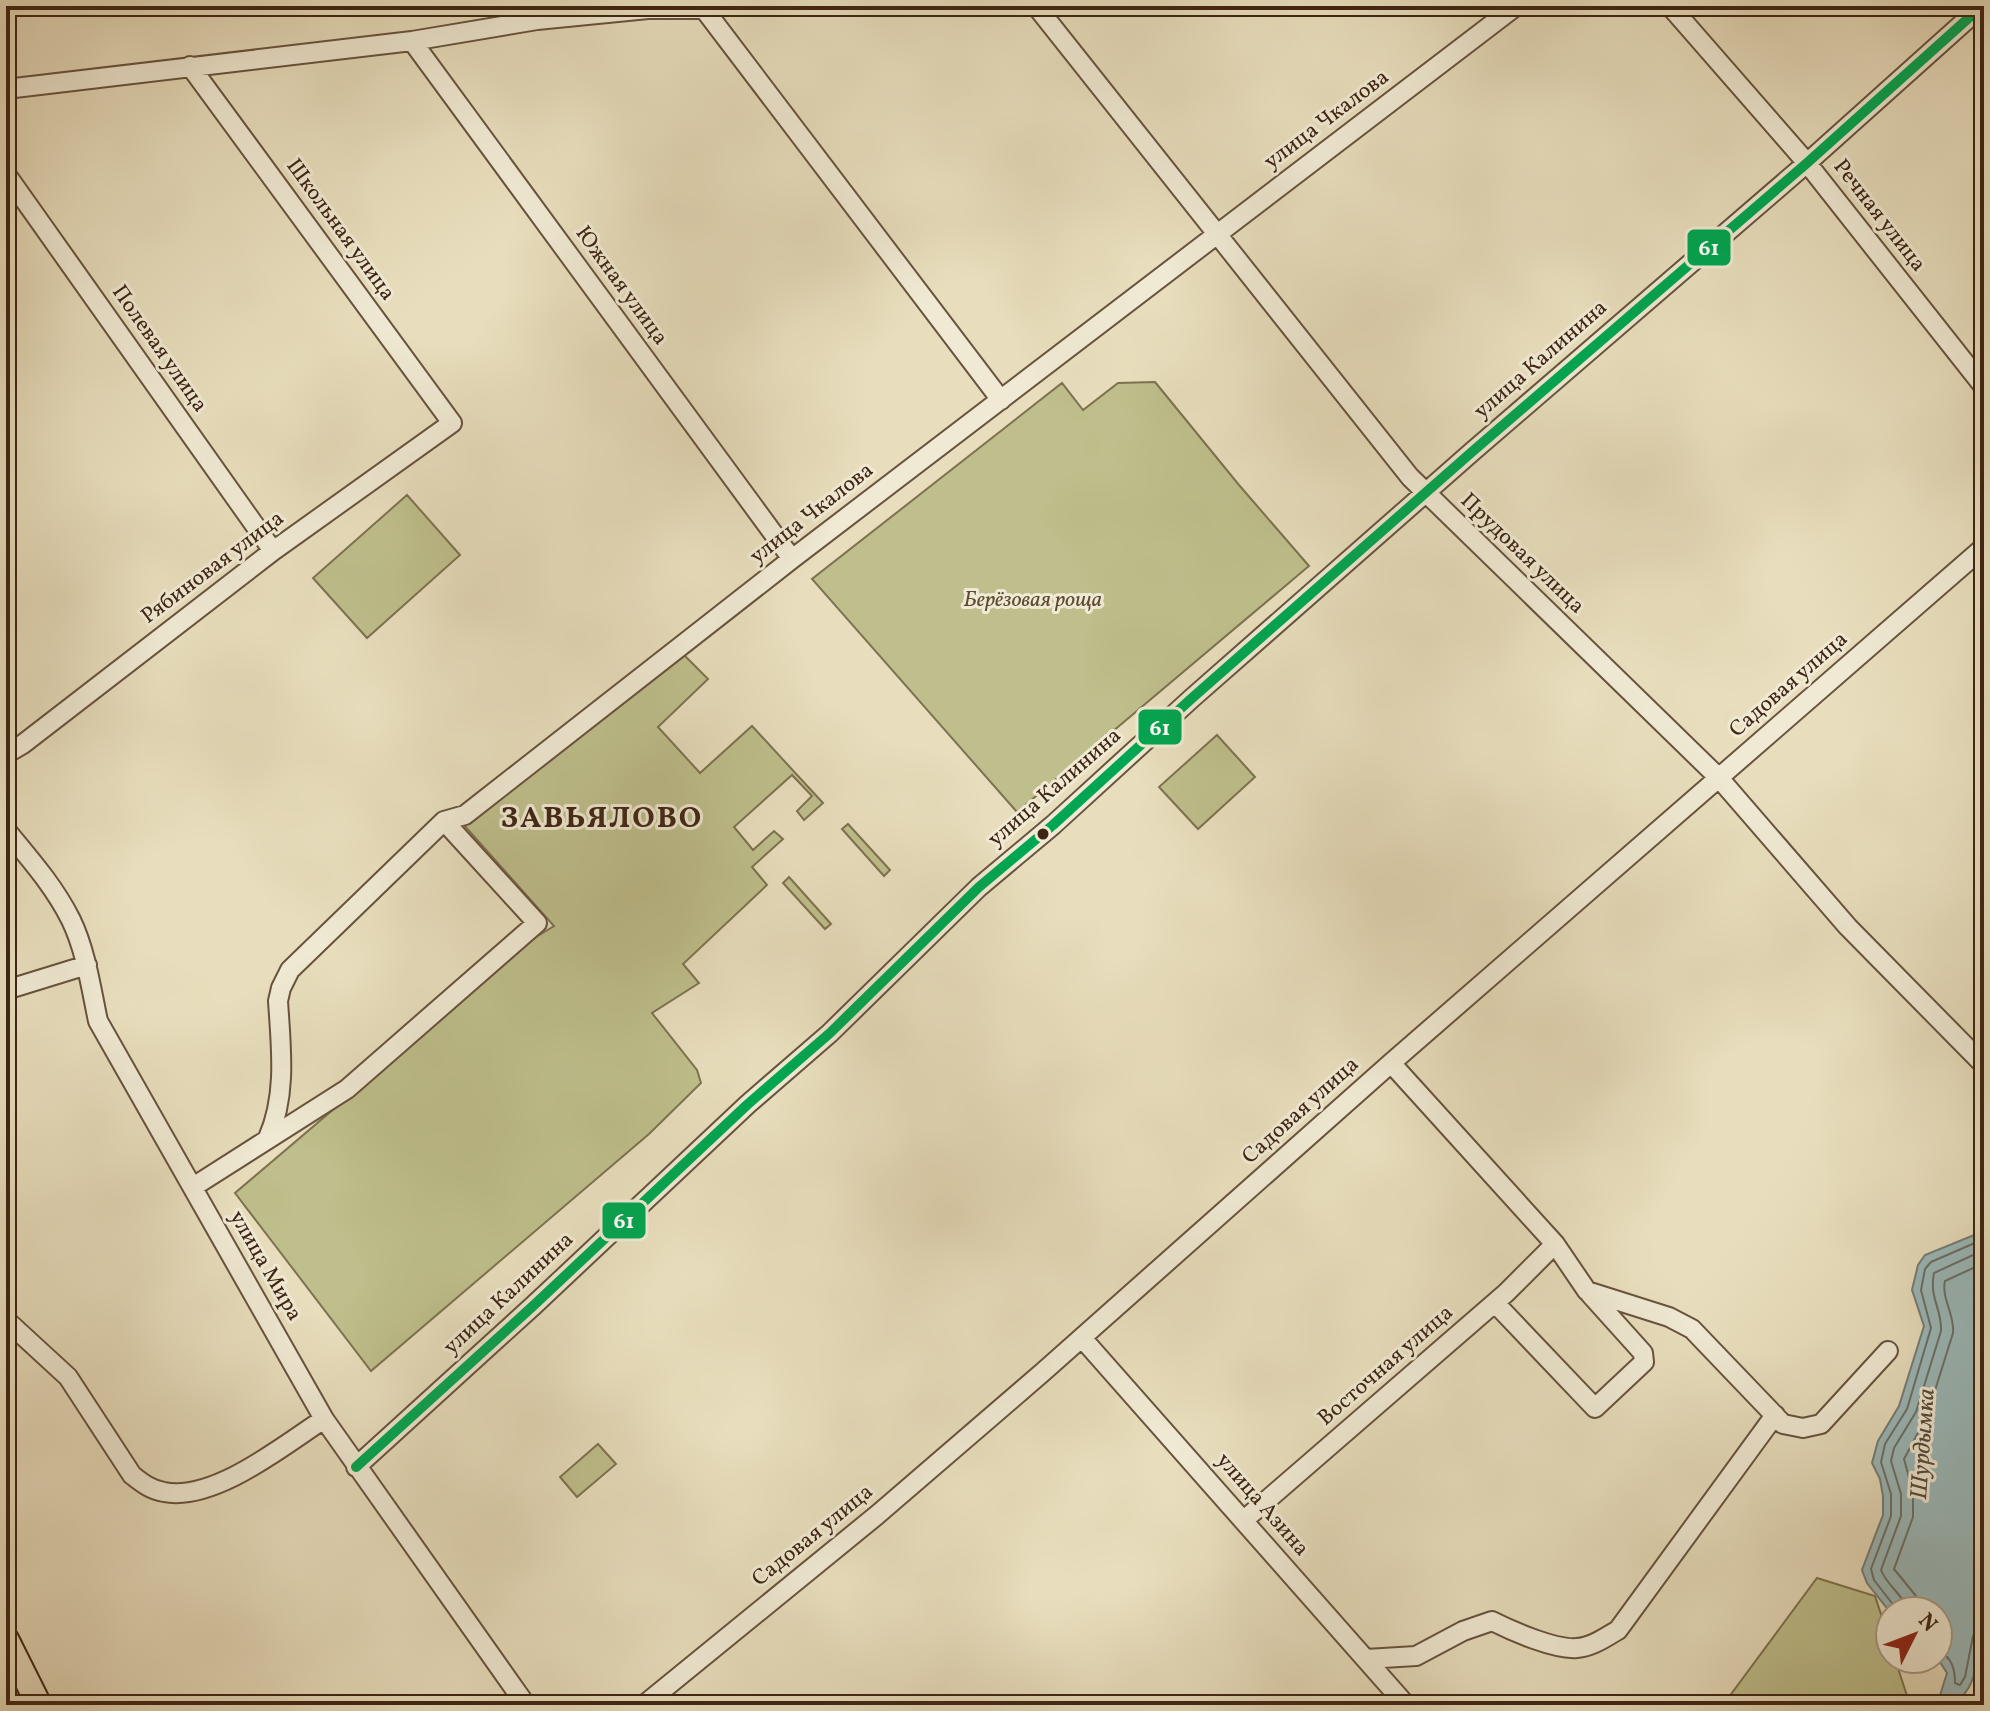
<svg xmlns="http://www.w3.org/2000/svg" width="1990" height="1711" viewBox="0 0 1990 1711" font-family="Vollkorn,serif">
<rect width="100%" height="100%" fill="#e8debd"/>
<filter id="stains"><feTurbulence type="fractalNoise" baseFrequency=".0025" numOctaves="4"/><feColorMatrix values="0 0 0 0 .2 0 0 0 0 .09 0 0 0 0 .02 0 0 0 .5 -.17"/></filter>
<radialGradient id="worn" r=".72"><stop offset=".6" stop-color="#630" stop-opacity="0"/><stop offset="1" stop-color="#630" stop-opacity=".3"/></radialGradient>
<path fill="#bebf8c" stroke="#7e7250" stroke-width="2" d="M1155,382L1239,485L1309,566L1017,812L812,579L1062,383L1083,410L1118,383Z
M407,495L460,555L367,638L313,578Z
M681,652L708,679L658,727L700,773L752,726L823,803L804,820L797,811L812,796L792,775L734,827L753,850L774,831L783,839L752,867L767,885L683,964L699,983L652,1013L697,1070L701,1083L649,1134L371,1371L235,1193L536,937L554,926L463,824Z
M1217,735L1255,777L1198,829L1159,787Z
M848,824L890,870L884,876L842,829Z
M789,877L831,924L825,929L783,883Z
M598,1444L616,1464L577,1497L560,1477Z
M1817,1578L1875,1596L1890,1642V1659H1895L1910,1705H1723Z"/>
<path fill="#9bbabb" stroke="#767e78" stroke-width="2" d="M1984,1231V1599C1973,1630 1990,1705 1937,1705L1947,1673L1938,1659V1611L1890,1612L1867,1583L1862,1570L1883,1515V1496L1880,1479L1872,1463L1878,1441L1899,1406L1924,1326L1912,1290L1918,1265L1925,1255Z"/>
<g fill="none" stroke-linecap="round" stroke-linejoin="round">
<path stroke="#6c7068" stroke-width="2" d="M1898,1611L1874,1580L1871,1569L1891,1516V1494L1881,1462L1885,1444L1907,1409L1931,1328L1921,1290L1925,1269L1931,1262L1984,1239
M1908,1611C1904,1595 1887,1586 1881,1570L1901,1516V1494L1891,1461L1894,1448L1916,1412L1941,1331C1942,1308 1929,1299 1934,1273L1984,1250
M1920,1611L1916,1596L1894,1569L1913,1517V1492L1904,1459L1927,1416L1953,1333C1955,1315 1941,1298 1945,1281L1984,1263
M1938,1651C1952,1657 1955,1669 1955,1683L1960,1685L1965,1677L1973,1636L1977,1631L1984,1630"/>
<g stroke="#68533e" stroke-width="22">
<path id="minor" d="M1036,6L1410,477L1719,778L1848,927L1984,1065
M1670,6L1807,163L1984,387
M704,9L1001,400
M412,41L792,559
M6,89L412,41L537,20L648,9H704L707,6
M6,174L273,551
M6,754L23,744L273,551L452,423L190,66
M6,830C30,859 54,886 71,920C86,951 91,988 98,1021L324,1419L526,1705
M6,990L87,965
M1391,1063L1555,1244L1587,1291L1669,1317L1692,1329L1783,1424L1803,1428L1821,1424L1888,1351
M268,1138C287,1095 281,1047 278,1001L281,988L290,970L444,821L465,815L792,559L1516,6
M193,1187L347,1089L537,923L444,821
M1495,1303L1595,1408L1644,1362L1643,1353L1589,1293
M6,1320L68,1377L132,1475C142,1483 151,1490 164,1492C214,1502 284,1445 324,1419
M1082,1338L1406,1705
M356,1467L533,1306L748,1104L830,1033L979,887L1053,825L1191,699L1473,451L1807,163L1982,6
M1244,1520L1506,1293L1555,1244
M1366,1659L1416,1656L1463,1631L1492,1621C1512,1631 1555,1650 1577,1648C1592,1647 1606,1637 1618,1630L1775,1415
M644,1705L877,1515L1043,1372L1391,1063L1984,547"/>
</g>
<g stroke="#3e2514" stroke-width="28">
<path id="major" d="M6,1639L39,1705"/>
</g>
<use href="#minor" stroke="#f0ead4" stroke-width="18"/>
<use href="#major" stroke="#e8debd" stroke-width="24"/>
<g stroke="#f0ead4" stroke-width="16">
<path id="bus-1" d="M356,1467L533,1306L748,1104L830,1033L979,887L1053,825L1191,699L1473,451L1807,163L1982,6"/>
</g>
<use href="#bus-1" stroke="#00a651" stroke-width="10"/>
</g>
<circle fill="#3e2514" stroke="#f0ead4" stroke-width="3" cx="1043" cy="834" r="7"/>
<g text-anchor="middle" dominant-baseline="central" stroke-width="6" stroke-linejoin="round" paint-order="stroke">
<g font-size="22" fill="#3e2514" stroke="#f0ead4">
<text transform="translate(1327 120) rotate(-37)">улица Чкалова</text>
<text transform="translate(1879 216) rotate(52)">Речная улица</text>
<text transform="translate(340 230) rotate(54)">Школьная улица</text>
<text transform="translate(621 286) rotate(54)">Южная улица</text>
<text transform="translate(159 349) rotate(55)">Полевая улица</text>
<text transform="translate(1541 360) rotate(-41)">улица Калинина</text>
<text transform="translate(812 514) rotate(-38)">улица Чкалова</text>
<text transform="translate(1522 554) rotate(44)">Прудовая улица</text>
<text transform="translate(213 568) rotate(-37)">Рябиновая улица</text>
<text transform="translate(1789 685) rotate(-41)">Садовая улица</text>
<text transform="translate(1055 788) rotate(-41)">улица Калинина</text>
<text transform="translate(1301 1111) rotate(-42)">Садовая улица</text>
<text transform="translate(265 1266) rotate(60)">улица Мира</text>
<text transform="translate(509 1294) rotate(-43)">улица Калинина</text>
<text transform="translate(1386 1366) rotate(-41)">Восточная улица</text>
<text transform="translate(1262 1505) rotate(49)">улица Азина</text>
<text transform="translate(813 1536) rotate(-39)">Садовая улица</text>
</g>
<g font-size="22" font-style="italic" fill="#5e4c32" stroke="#f0ead4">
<text x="1033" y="600">Берёзовая роща</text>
</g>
<g font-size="24" font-style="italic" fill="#554a3e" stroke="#f0ead4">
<text transform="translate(1924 1444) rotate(-86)">Шурдымка</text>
</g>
<g font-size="30" font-weight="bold" letter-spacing="2" fill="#3e2514" stroke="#f0ead4">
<text x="602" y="819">ЗАВЬЯЛОВО</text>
</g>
</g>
<g stroke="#f0ead4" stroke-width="3">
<rect x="1686" y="228" width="46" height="39" rx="8" fill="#00a651"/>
<rect x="1137" y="708" width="46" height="38" rx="8" fill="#00a651"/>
<rect x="601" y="1201" width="46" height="39" rx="8" fill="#00a651"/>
</g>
<g font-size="22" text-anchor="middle" font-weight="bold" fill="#fff">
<text x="1709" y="255">61</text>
<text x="1160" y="735">61</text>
<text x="624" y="1228">61</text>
</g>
<rect width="1990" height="1711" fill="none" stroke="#e8debd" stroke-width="32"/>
<rect x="8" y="8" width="1974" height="1695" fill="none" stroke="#3e2514" stroke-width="4"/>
<rect x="16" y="16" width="1958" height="1679" fill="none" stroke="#3e2514" stroke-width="2"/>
<g transform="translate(1914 1635) rotate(48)"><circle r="38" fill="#f0ead4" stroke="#a99b87" stroke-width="2"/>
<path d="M0-6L14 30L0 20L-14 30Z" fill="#8f2418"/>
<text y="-12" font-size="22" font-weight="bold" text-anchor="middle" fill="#3e2514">N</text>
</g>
<rect width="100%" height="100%" filter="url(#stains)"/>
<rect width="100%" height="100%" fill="url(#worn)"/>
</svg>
